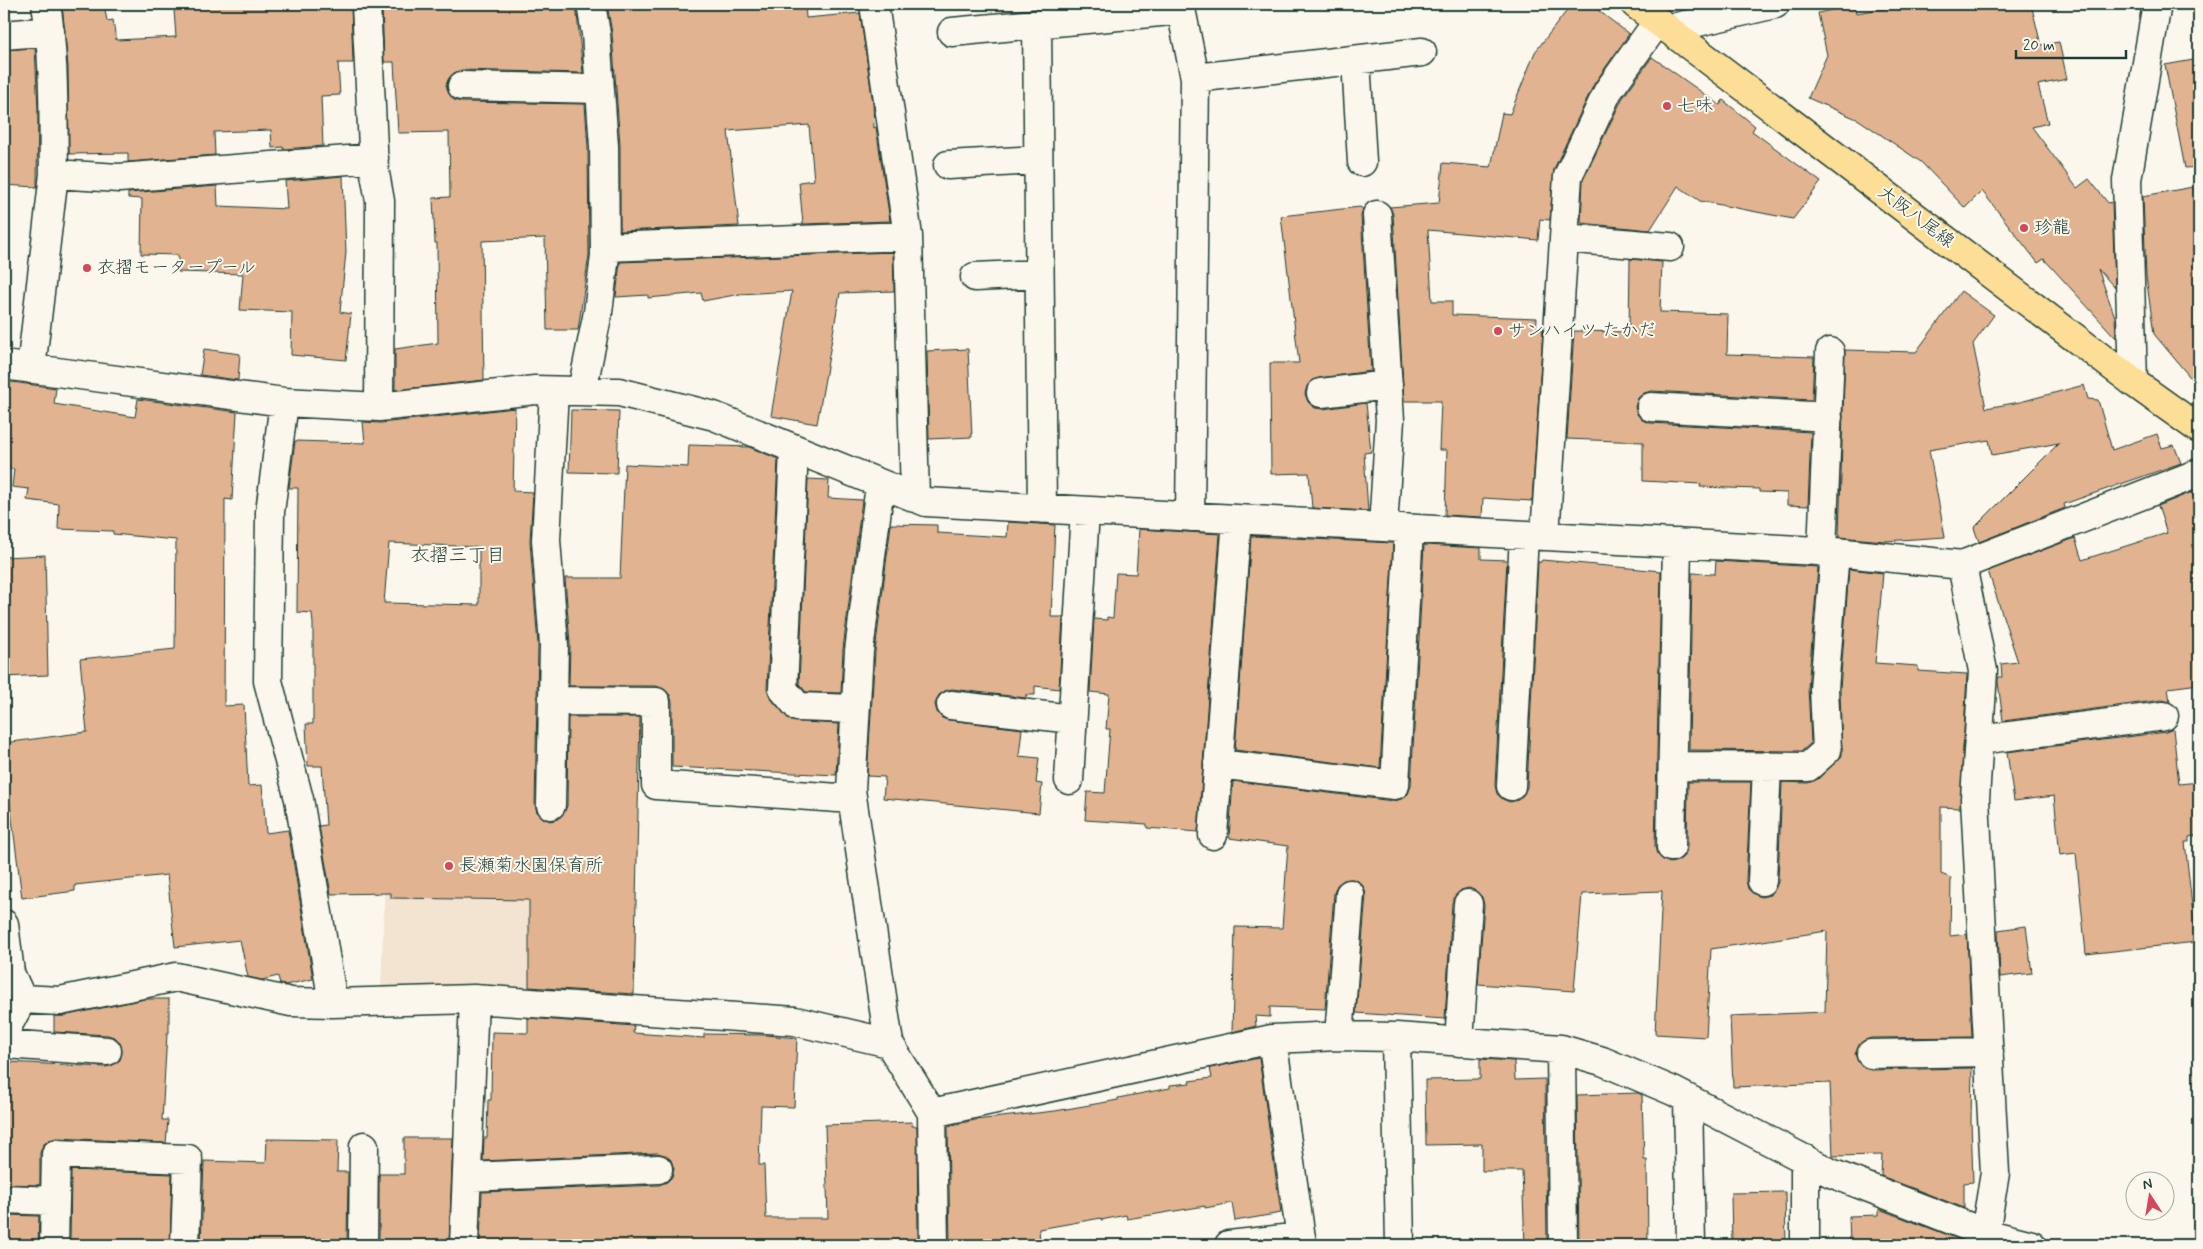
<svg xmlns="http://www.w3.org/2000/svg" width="2203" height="1249" viewBox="0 0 2203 1249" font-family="Mynerve,'Klee One',sans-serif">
<rect width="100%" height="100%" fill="#fbf7ec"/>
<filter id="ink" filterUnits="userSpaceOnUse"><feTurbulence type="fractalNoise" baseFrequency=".02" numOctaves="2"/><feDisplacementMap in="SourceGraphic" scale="10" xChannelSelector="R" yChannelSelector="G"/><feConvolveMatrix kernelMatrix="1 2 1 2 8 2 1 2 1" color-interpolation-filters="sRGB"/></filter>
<g filter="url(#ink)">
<path fill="#f3e3d1" d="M387,827L602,885L598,995L381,987Z"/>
<path fill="#e1b391" stroke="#1f3d34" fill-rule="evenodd" d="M62,4H104L107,21L113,20L116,40L176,37L174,10L208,6V4H351L353,63H338L340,95L321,96L323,146L283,149V147L272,148L271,130L214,132L215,155L128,162V153L69,154L68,66Z
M382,4H576L583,73L462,70L454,73L449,78L446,85L449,94L454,100L462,102L585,104L588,147L589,255L578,330H547L545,238L482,241L484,380L395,390V349L438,343L437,243H435L433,198L450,197L449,132L398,133L394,62H384Z
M607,4H805L806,18L860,13L873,103L874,128L876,127L890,221L803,224L799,182L814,180L809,125L728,131L739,226L620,231V145L612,33Z
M1572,4H1590L1629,34L1594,84L1554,169L1550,220L1540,219L1538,240L1428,230L1432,301H1452V315L1537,318L1536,330H1543L1532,501L1483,498L1482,517L1445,515L1447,450H1439L1441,401H1404L1393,214L1390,207L1439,203L1443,163L1491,167L1502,113L1510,114L1535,52Z
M1912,4H2031L2041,45L2059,42L2067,79L2038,85L2048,123L2032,127L2077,188L2089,179L2108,203L2112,202L2115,288L2098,269L2115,317L2116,338L2044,259L2038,263L1982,191L1965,208L1921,162L1859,120L1808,98L1827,55L1818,13L1854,5L1856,13Z
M35,48L38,110L37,187L4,185V50Z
M1652,57L1720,105L1723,100L1755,126L1752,131L1821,182L1793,219L1700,201L1678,186L1650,230L1581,223L1583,180L1622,99Z
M2199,59V167L2185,168L2165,65Z
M343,176L346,252L340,312L351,314L346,360L291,355L292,312L240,310L243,274L178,272V255L141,254L142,199L128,198V193L217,186L218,206L287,209L285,181Z
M2193,187L2199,221V388L2154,334L2146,276L2143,196Z
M1360,207L1363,209L1361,216L1371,371L1319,378L1312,380L1307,386L1305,394L1308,402L1315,408L1323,409L1366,403L1371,452L1364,453L1368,511L1312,508L1309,473L1271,474L1270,363H1299L1281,216Z
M893,252L894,291L840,293L817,424L771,416L792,291L740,294L703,301L701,293L648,298V295L616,297L620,262Z
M1630,259L1662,262L1660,312L1728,314L1727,354L1814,357L1812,400L1652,391L1644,393L1638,398L1635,407L1637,414L1642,420L1650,423L1811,432L1808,506L1787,505V493L1759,492V489L1700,487L1701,484L1643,481V442L1567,439L1574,331L1629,332Z
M1961,291L1994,315L1973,344L1986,408L2020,402L2084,385L2088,399L2098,400L2112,450L2157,434L2162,448L2174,445L2181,463L2064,504L2065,508L1979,542L1974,528L2059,443L1992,455L1989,440L1929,450L1945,537L1885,541L1839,537L1845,350L1916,352Z
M204,349L240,354L238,380L200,375Z
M968,349L972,437L929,439L927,351Z
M4,381L56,388L54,404L135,417L138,399L237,412L232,500L225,499L224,706L244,705L248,786L262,785L266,833L288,830L313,979L285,985L280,984L278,976L262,980L248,977L240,940L175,947L167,875L75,885V891L22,898L4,756V743L87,732L80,659L175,649L176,540L113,534V531L58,529L59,504L27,500L29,489L12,487L14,469H4Z
M515,408L513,491L533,492L530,541L538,645L535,805L537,812L543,818L550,821L558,819L564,813L567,806L568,717H640L634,994L529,987V900L391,898V893L331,894L319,826L326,825L322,766H308L306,724H313V624L312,613L297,612L298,488H289L295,441L365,443L363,422L381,423ZM389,543L479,547V605L384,603Z
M571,410L619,411L617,473L569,472Z
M689,445L749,447L778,459L767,689L771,699L791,721L839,724L836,775L672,767V702L670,695L664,689L656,686H569L570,644L565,578H620L625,464L688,467Z
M808,479L829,480L828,498L862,500L843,649L841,693L806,692L799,684Z
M2192,492L2199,512V684L2168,688L2170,702L2162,700L2003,721L1998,682V677H2002L2001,664L2018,662L1988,571L2075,538L2082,560L2167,533L2158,506Z
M1008,522L1055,525L1051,617H1063L1059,689L1035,686V695H1026V698L952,689L945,691L939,695L935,704L937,712L942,718L949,720L1022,729L1019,756L1039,758L1036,783L1042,784L1039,813L883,798L885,777L867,776L875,652L891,524L937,525V533L1007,537Z
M1139,529L1220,534L1198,832L1147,828V824L1085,820L1087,792L1105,793L1110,729H1106L1109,694L1090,692L1094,619L1107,620V617L1113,618L1116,573L1136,574Z
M1251,536L1393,543L1380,768L1235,750Z
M1424,545L1481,548V559L1507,560L1495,785L1497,794L1503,799L1510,802L1518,800L1524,794L1527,787L1538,562H1541L1542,560L1661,571L1655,847L1657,854L1663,860L1670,863L1678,861L1685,855L1687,847L1688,782H1751L1746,880L1748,889L1754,894L1761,897L1770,895L1775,889L1778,882L1782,782L1808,783L1818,779L1842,756L1840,689L1849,569L1883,573L1875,663L1918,666V671L1967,674L1960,808L1941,807V874L1951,878L1950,936L1967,934L1972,1037L1871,1038L1863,1041L1858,1046L1855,1054L1858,1062L1864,1068L1871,1070L1972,1068L1971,1120L1973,1182L1964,1183V1208L1881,1176L1882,1155L1833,1156L1830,1083L1733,1087L1730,1016L1825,1012L1827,931L1711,949L1706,1037L1655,1034L1662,891L1582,894L1574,991L1478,984L1484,905L1482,897L1476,891L1469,888L1461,890L1455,896L1452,903L1445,1019L1356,1013L1366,895L1364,887L1358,881L1352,879L1344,880L1337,885L1334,893L1325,1009L1270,1007V1017L1255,1016L1256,1026L1232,1032L1235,927L1282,928L1288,846L1229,838L1233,781L1393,801L1401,799L1408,794L1411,786Z
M45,555L48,675L4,677V557Z
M1716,561L1818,567L1808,688L1811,743L1802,751L1689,750L1692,573L1715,574Z
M2173,729L2179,784L2199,782V835L2189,837V842H2185L2196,942L2086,954L2076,853L2060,855L2054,796L2014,801L2007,752L2166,732Z
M2026,926L2032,973L2000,977L1998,930Z
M145,999H169V1033H167L162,1120H168L166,1143L57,1138L49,1140L43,1145L40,1153V1185L4,1184V1113L7,1062L106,1067L113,1065L120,1060L122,1053L121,1045L116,1038L108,1035L54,1032V1016H63Z
M528,1018L634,1026L633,1033L704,1038V1034L766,1035L797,1038L794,1107L761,1106L759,1165H764L766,1218H828L825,1125L912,1122V1126H917L918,1245H480L482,1192L659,1185L667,1182L672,1177L674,1169L671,1160L665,1155L657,1153L483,1161L484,1138H487L488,1100H491L492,1032L528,1033Z
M1259,1058L1281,1213L1235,1221L1232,1203L1205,1208V1206L1127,1219L1126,1215L1101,1220V1218L1039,1229L1040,1241L1000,1245H950L948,1126L975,1120L1055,1111L1118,1100V1098L1170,1088V1085L1190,1083L1189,1081L1212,1078L1210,1068Z
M1480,1059L1514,1061L1515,1080L1545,1079L1547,1245H1525L1522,1171H1482V1144L1426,1145L1425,1080L1480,1079Z
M1638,1093L1642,1095L1644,1160H1647L1648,1245H1579L1577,1095Z
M404,1138H453L449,1245H379V1174H404Z
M267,1139L338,1140L337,1172H348L347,1245H201L204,1161L266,1163Z
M71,1170L172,1174L170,1245H70Z
M1785,1192L1786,1245H1732L1731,1193Z
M1879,1209L1964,1241V1245H1850L1849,1216L1879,1215Z
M4,1215L39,1216L38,1245H4Z"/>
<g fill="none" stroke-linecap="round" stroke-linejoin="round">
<g stroke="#1f3d34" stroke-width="31">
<path id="minor" d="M46,4C55,60 53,117 54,174L119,178L374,158
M366,4L374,168L380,201L379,407
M874,4L908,236L915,498
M1180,4L1195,78L1190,517
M1037,24L1042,509
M1668,29L1775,4
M952,32L1181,10
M4,35L50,31
M1356,60L1362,162
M1195,78L1422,52
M462,86L600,89
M948,165L1038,160
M1377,215L1390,420L1383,527
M1564,238L1670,247
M605,247L908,236
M975,277L1039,274
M4,365L284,402L379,407L535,390L619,392L714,416L926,502L1835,552L1962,565L2199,473
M31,369L54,174
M2133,382L2127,180L2157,4
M582,391L598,312L605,256L604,146L596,34L591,4
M1321,393L1388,385
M284,402L270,512L268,681L299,799L333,1003
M1651,407L1828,417
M794,450L783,689L798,707L855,709
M880,485L859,651L851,790L889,1043L932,1113L934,1245
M1545,536L1568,176L1608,91L1658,21
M1822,552L1830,352
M1962,565L1983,671L1975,799L1995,1173L1985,1233L1986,1245
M553,701L656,702V785L852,799
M951,705L1072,719
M1979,740L2164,716
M1218,764L1395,785L1409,529
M1673,766L1808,767L1827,750L1824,689L1835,552
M1069,780L1085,511
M1511,786L1524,535
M551,805L554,645L546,540L554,391
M1213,835L1237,519
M1671,847L1677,543
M1762,881L1767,766
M4,924L10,973L22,999L4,1033
M4,994L22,999L60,1001L176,977L291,1002L333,1003L474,999L795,1021L889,1043
M1339,1036L1350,894
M1396,1037L1400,1245
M1272,1039L1302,1245
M1459,1042L1468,904
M4,1044L107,1051
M1561,1049L1563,1245
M1871,1054L1989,1052
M1688,1099L1691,1245
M932,1113L1272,1039L1339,1036L1396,1037L1561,1049L1602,1061L1673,1091L1831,1173L1985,1233L2032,1245
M1805,1159V1245
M467,1177L658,1169
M4,1199L55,1201
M54,1245L56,1154L188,1159L185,1245
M363,1245L364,1146
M464,1245L474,999
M1229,1245L1301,1237"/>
</g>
<g stroke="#1f3d34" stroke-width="31">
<path id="major" d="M1635,4L2133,382L2199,429"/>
</g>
<use href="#minor" stroke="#fbf7ec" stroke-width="28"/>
<use href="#major" stroke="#fcde96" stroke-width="28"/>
</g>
</g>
<g fill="#d1495b" stroke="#fbf7ec" stroke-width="2">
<circle cx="1667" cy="106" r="5"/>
<circle cx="2024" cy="228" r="5"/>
<circle cx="87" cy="268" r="5"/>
<circle cx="1498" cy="331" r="5"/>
<circle cx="449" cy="866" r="5"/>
</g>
<g text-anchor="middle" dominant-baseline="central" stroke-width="4" stroke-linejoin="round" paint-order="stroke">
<g font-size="18" fill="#1f3d34" stroke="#fbf7ec" text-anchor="start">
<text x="1677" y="106">七味</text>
<text x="2034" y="228">珍龍</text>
<text x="97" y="268">衣摺モータープール</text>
<text x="1508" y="331">サンハイツ たかだ</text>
<text x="459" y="866">長瀬菊水園保育所</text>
</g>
<g font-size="18" fill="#1f3d34" stroke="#fbf7ec">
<text transform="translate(1916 217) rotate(37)">大阪八尾線</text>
</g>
<g font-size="19" fill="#1f3d34" stroke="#fbf7ec">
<text x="458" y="555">衣摺三丁目</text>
</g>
</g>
<rect width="2203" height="1249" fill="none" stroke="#fbf7ec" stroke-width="20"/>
<rect x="10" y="10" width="2183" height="1229" fill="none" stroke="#1f3d34" stroke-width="2" filter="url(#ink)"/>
<g transform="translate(2150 1196) rotate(348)"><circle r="24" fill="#fbf7ec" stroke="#a3ada2"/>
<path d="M0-4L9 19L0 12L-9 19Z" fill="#d1495b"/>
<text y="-8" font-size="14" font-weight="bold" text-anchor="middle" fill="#1f3d34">N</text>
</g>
<path d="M2016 50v8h110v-8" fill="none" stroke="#1f3d34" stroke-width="2.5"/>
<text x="2023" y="50" font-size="15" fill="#1f3d34" stroke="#fbf7ec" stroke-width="4" paint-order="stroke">20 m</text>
</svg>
